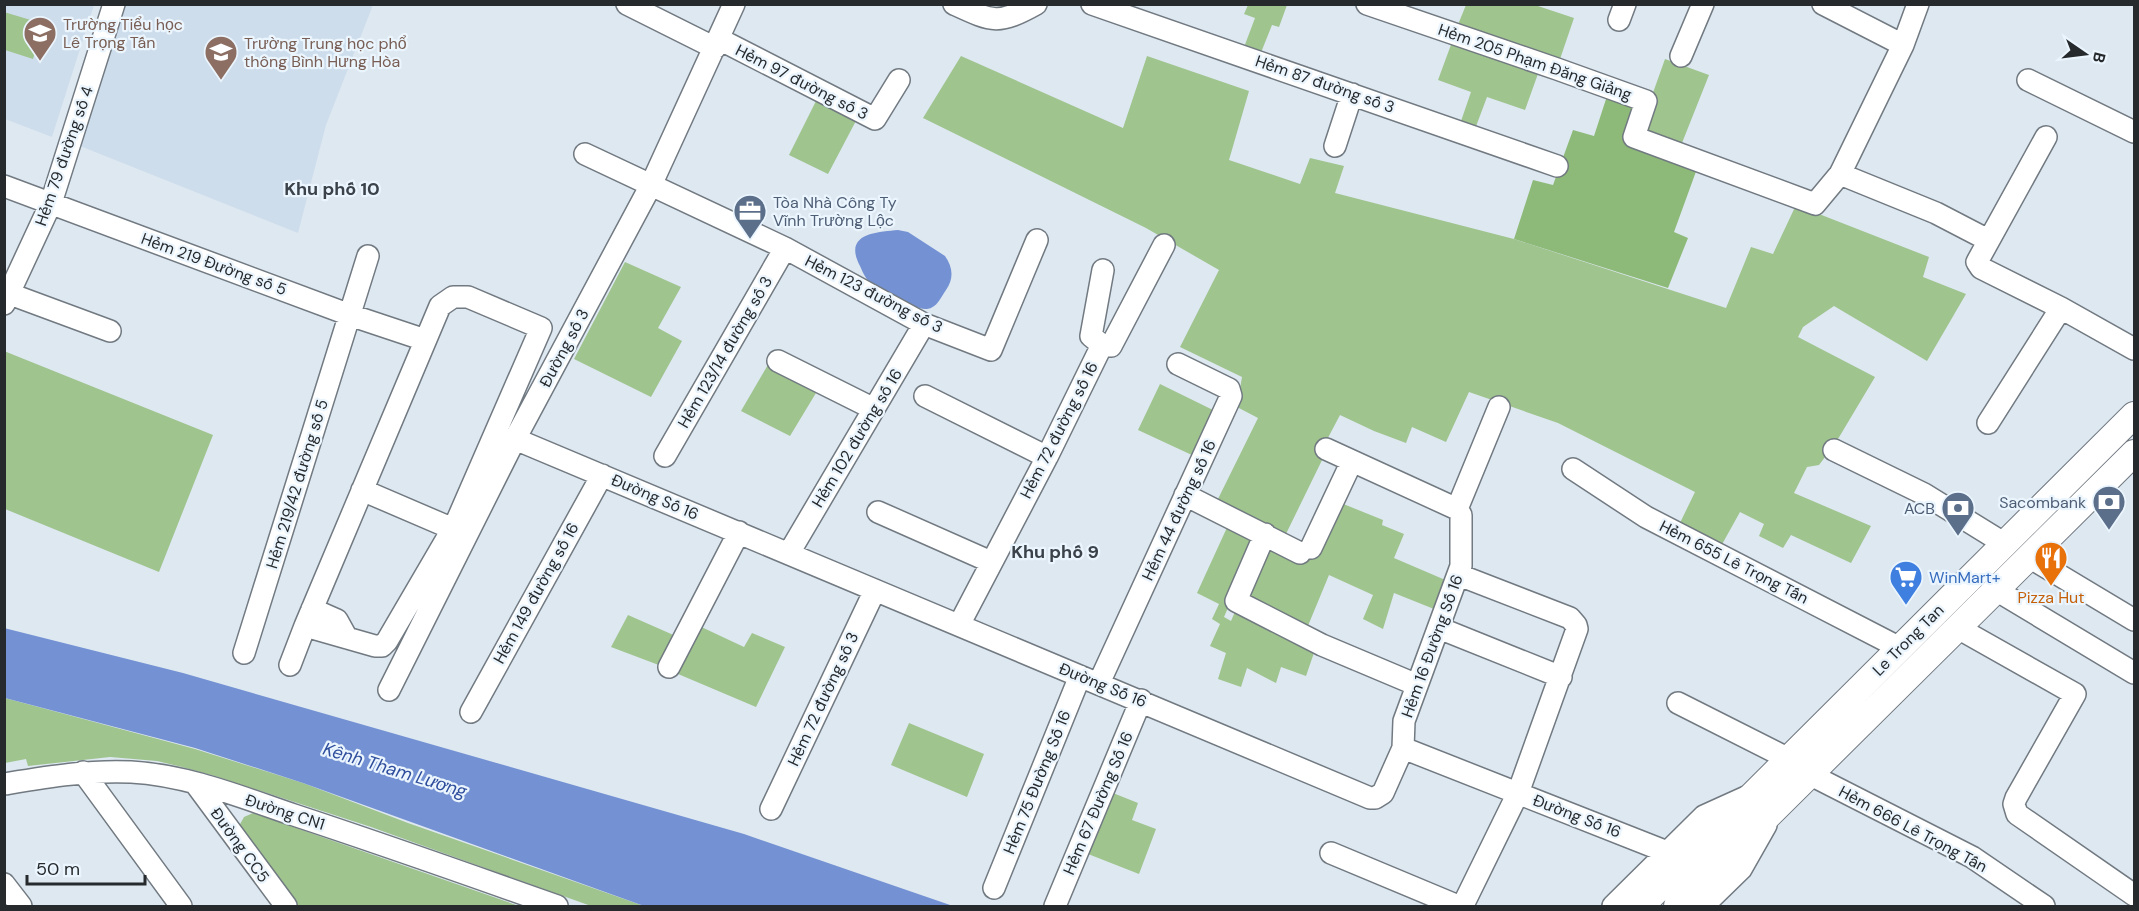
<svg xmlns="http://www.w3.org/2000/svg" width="2139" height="911" viewBox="0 0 2139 911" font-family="'DM Sans',sans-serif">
<rect width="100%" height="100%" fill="#dee8f1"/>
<path fill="#ceddec" d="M4,5H94L52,137L5,119Z
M125,5H373L326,125L298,233L80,146Z"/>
<path fill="#9fc48e" d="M1248,5H1287L1279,27L1272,25L1260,55L1243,50L1255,18L1244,14Z
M1466,5H1535L1574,18L1559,62L1457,27Z
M4,12L44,24L33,59L5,50Z
M1452,42L1539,71L1525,110L1487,97L1475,129L1460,124L1471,92L1438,80Z
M961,56L1123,128L1147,56L1249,91L1229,160L1300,184L1310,158L1344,166L1335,193L1514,239L1726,308L1751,247L1773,254L1796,205L1929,257L1923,277L1966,294L1927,361L1834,306L1803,327L1798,337L1875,377L1835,444L1819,465L1807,467L1794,493L1871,526L1851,563L1791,535L1783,548L1759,536L1764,524L1740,512L1720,548L1678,527L1695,492L1558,423L1469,392L1446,442L1412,427L1406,443L1374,431L1340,415L1321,451L1325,454L1284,538L1216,503L1258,418L1237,407L1242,377L1180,347L1219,270L1146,228L923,118Z
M1665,59L1709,75L1680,148L1639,132Z
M818,97L858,117L828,174L789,155Z
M625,262L681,287L658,328L682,341L651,397L574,359Z
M4,351L213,435L159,572L5,509Z
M769,363L819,388L790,436L741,411Z
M1160,384L1215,411L1194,456L1138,430Z
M1336,501L1383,520L1382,525L1404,534L1394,558L1450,582L1439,611L1394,593L1383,629L1363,619L1373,595L1329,575L1305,633L1240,600L1266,539L1308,561Z
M1230,521L1259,536L1224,617L1231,621L1237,607L1316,647L1306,676L1281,667L1276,683L1247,668L1241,687L1218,679L1226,653L1210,646L1220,624L1212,619L1219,604L1197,593Z
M628,615L678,637L664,667L611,647Z
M695,624L744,647L752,633L785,647L756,707L671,671Z
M5,698L195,749L303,783L408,823L644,906H591L371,827L215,776L182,767L157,761L110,757L28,766L26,759L5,763Z
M909,723L984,754L967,797L891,765Z
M1108,791L1138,803L1132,820L1156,829L1139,874L1083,852Z
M253,813L519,906H293L239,826L244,817Z"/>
<path fill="#8dba78" d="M1608,93L1638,104L1627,139L1698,166L1674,232L1688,238L1668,288L1514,239L1533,180L1553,185L1573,130L1594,136Z"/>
<path fill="#7492d3" d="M898,230L908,232L945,256C953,267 954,279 946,290C941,297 937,308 927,309C919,310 909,303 902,299C892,295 881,291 873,285C866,280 863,273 860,266C843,234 875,232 898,230Z
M4,628L183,673L744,834L953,906H644L303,783L195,748L5,698Z"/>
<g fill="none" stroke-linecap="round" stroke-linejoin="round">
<g stroke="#717981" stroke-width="24">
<path id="minor" d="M627,4L715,48
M954,4C993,22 998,25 1036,4
M1092,4L1557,166
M1367,4L1557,69L1646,101L1634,137L1815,204L1840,174L1903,45L1918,4
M1823,4L1903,45
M1619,20L1625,4
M719,39L875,119L899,80
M1681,56L1703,4
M2028,80L2134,132
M2046,137L1977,262L1981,268L2061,308
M1335,146L1352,94
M585,154L785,248L924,324L991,350L1037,240
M1840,174L1936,213L1988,240
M4,186L350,315L425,340
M10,294L110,331
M4,304L51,203L114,4
M1102,345L1091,336L1103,270
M778,361L874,409
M925,396L1047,457
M1988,423L2061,308L2134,349
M515,439L1370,798H1375L1383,793L1403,748L1667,852
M1326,449L1457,509
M1834,450L1924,494L2005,544
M665,456L785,248
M1573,469L1646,517L1900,648
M362,490L453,529
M1185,495L1300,553
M1457,509L1499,407
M878,512L991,562
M1265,534L1236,601L1322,645L1417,685
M1311,548L1352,461
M789,553L924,324
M2029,557L2134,620
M1996,590L2134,673
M312,609L337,620L347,638
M959,625L1047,457L1102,345L1111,346L1164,245
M1439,628L1561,677
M1958,628L2075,694L2016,798L2014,804L2017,814L2134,895
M244,653L368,256
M290,665L305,626L440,306L453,297H468L541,328L456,523L387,641L382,646H375L305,626
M669,667L739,532
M1099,683L1231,396L1229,389L1178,364
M389,690L515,439L651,185L734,4
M1678,703L1789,759
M471,712L602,475
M1403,748L1404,721L1461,566V515L1457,509
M83,772L181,906
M1811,775L1972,857L2044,906
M195,783L286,906
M4,784C47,777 88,770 131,772C187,775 241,797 294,815C382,844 470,875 557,906
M771,809L875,590
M1331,853L1458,906L1465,901L1518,793L1577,629L1576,625L1570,618L1459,575
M4,884L21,906
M994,888L1080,676
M1055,906L1141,700
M1613,906L1704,816L1746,797
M1703,906L1741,869L1766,825"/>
</g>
<g stroke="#717981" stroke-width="28">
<path id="major" d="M1641,906L2134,415
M1677,906L2134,453"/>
</g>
<use href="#minor" stroke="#fff" stroke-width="21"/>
<use href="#major" stroke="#fff" stroke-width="26"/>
</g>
<defs>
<g id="school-pin" transform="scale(1.725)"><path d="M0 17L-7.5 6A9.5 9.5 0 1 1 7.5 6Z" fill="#8d6e63" stroke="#ebf5fe"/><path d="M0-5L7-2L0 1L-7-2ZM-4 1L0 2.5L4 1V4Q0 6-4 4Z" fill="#fff"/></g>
<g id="office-pin" transform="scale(1.725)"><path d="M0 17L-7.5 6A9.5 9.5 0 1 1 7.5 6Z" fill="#5c6f8a" stroke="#ebf5fe"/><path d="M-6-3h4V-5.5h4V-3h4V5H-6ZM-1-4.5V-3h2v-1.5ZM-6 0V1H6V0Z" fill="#fff"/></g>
<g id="bank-pin" transform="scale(1.725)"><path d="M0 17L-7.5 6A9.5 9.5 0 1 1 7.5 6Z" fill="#5c6f8a" stroke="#ebf5fe"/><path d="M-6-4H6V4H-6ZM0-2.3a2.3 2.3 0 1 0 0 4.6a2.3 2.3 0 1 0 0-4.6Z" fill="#fff"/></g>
<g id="restaurant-pin" transform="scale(1.725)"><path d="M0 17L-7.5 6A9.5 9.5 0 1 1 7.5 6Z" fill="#e8710a" stroke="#ebf5fe"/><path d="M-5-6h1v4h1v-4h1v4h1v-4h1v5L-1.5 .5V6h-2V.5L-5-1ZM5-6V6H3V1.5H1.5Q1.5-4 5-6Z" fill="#fff"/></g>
<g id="supermarket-pin" transform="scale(1.725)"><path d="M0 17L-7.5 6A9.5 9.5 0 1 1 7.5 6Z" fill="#3f7fe0" stroke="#ebf5fe"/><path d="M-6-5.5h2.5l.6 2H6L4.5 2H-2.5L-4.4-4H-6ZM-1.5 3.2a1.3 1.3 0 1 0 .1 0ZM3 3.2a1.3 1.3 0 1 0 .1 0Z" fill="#fff"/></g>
</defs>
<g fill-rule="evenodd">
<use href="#school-pin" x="40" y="33"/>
<use href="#school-pin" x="221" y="52"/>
<use href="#office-pin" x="750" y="211"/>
<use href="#bank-pin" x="2109" y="502"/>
<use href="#bank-pin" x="1958" y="508"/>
<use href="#restaurant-pin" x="2051" y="558"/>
<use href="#supermarket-pin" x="1906" y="577"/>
</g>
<g text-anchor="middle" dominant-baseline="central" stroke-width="4.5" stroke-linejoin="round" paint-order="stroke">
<g font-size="16" fill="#785e54" stroke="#ebf5fe" text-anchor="start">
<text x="63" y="24">Trường Tiểu học<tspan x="63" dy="18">Lê Trọng Tấn</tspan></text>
<text x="244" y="43">Trường Trung học phổ<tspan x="244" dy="18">thông Bình Hưng Hòa</tspan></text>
</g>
<g font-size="16" fill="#262a2d" stroke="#ebf5fe">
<text transform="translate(1535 62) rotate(19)">Hẻm 205 Phạm Đăng Giảng</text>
<text transform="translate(802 82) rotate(27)">Hẻm 97 đường số 3</text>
<text transform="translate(1325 84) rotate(19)">Hẻm 87 đường số 3</text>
<text transform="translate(64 156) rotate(-71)">Hẻm 79 đường số 4</text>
<text transform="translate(214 264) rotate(20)">Hẻm 219 Đường số 5</text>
<text transform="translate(874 294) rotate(27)">Hẻm 123 đường số 3</text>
<text transform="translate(564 348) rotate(-62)">Đường số 3</text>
<text transform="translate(725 352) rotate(-60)">Hẻm 123/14 đường số 3</text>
<text transform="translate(1059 430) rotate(-63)">Hẻm 72 đường số 16</text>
<text transform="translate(857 438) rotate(-59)">Hẻm 102 đường số 16</text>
<text transform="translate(297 484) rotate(-73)">Hẻm 219/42 đường số 5</text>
<text transform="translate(655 497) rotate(23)">Đường Số 16</text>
<text transform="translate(1179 510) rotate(-65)">Hẻm 44 đường số 16</text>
<text transform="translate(1734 562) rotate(27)">Hẻm 655 Lê Trọng Tấn</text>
<text transform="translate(536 593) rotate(-61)">Hẻm 149 đường số 16</text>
<text transform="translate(1908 640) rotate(-45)">Le Trong Tan</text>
<text transform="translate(1432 646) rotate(-70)">Hẻm 16 Đường Số 16</text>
<text transform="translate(1103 685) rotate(22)">Đường Số 16</text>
<text transform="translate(823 699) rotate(-65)">Hẻm 72 đường số 3</text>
<text transform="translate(1037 782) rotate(-68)">Hẻm 75 Đường Số 16</text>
<text transform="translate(1098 803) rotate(-67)">Hẻm 67 Đường Số 16</text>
<text transform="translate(285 812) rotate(18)">Đường CN1</text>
<text transform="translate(1577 816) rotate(21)">Đường Số 16</text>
<text transform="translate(1913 829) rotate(28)">Hẻm 666 Lê Trọng Tấn</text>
<text transform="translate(240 845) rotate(54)">Đường CC5</text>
</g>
<g font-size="16" fill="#4e5e75" stroke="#ebf5fe" text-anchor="end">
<text x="773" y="202" text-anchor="start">Tòa Nhà Công Ty<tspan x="773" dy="18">Vĩnh Trường Lộc</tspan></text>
<text x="2086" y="502">Sacombank</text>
<text x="1935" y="508">ACB</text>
</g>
<g font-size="16" fill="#366cbe" stroke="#ebf5fe" text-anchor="start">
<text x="1929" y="577">WinMart+</text>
</g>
<g font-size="16" fill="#c56008" stroke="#ebf5fe">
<text x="2051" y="597">Pizza Hut</text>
</g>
<g font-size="18" font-weight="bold" fill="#3b424a" stroke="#ebf5fe">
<text x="332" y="189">Khu phố 10</text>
<text x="1055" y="552">Khu phố 9</text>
</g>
<g font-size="18" font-style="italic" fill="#2e4d9c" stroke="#ebf5fe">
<text transform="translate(395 770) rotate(17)">Kênh Tham Lương</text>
</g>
</g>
<rect width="2139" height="911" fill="none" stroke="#262a2d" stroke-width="12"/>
<g transform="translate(2085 54) rotate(104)" stroke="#ebf5fe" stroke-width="4.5" paint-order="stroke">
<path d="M0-4.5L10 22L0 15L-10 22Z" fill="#262a2d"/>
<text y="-9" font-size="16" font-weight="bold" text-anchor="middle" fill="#262a2d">B</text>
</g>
<path d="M27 875v9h118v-9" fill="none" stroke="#262a2d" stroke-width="3"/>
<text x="36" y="875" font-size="18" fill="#262a2d" stroke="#ebf5fe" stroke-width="4.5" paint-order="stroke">50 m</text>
</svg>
